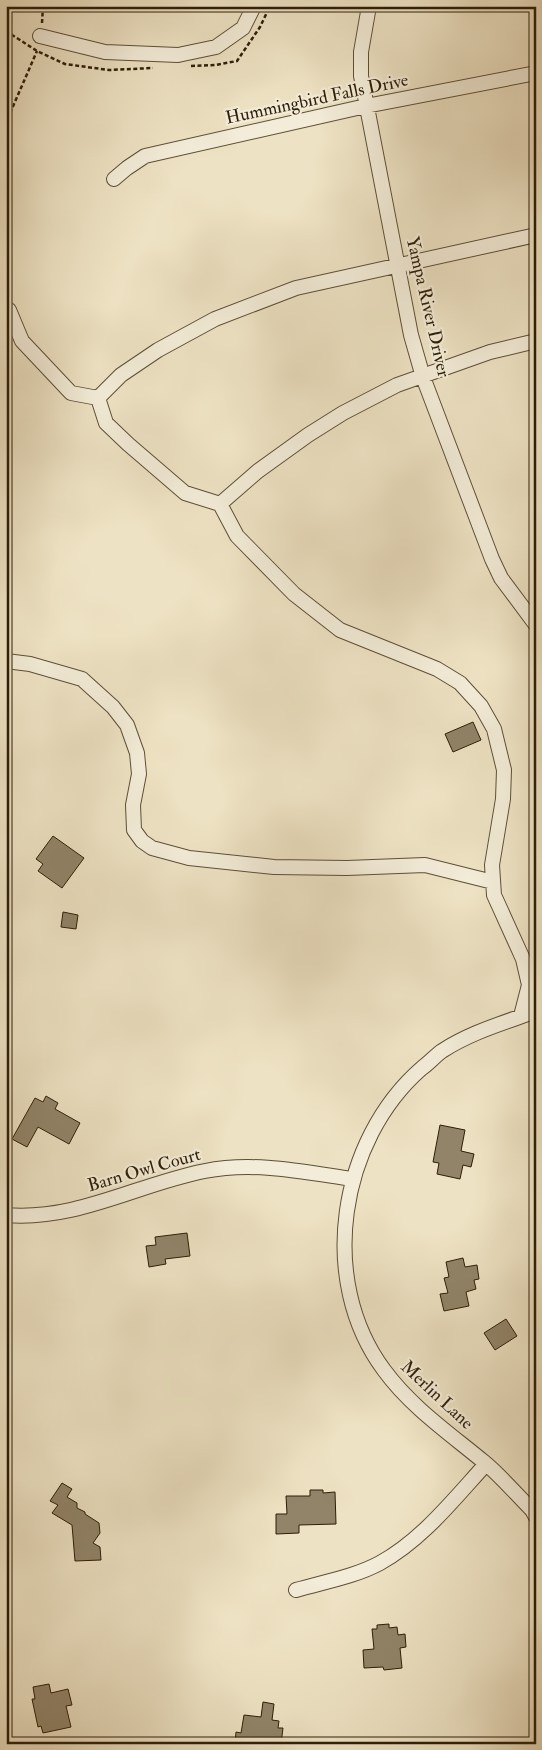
<svg xmlns="http://www.w3.org/2000/svg" width="542" height="1750" viewBox="0 0 542 1750" font-family="'IM FELL Double Pica',serif">
<rect width="100%" height="100%" fill="#ede2c3"/>
<filter id="stains"><feTurbulence type="fractalNoise" baseFrequency=".004" numOctaves="4"/><feColorMatrix values="0 0 0 0 .2 0 0 0 0 .09 0 0 0 0 .02 0 0 0 .5 -.17"/></filter>
<radialGradient id="worn" r=".72"><stop offset=".6" stop-color="#630" stop-opacity="0"/><stop offset="1" stop-color="#630" stop-opacity=".3"/></radialGradient>
<path fill="#918469" stroke="#2d1e08" d="M473,722L481,740L453,752L445,734Z
M53,836L84,858L62,888L38,871L43,864L36,859Z
M63,912L78,915L76,929L61,927Z
M46,1096L58,1103L55,1109L80,1123L69,1144L38,1127L27,1147L12,1139L35,1098L43,1102Z
M440,1125L465,1130L461,1151L474,1154L471,1167L463,1165L460,1179L437,1174L439,1163L433,1162Z
M187,1233L190,1256L165,1259L166,1264L149,1267L146,1246L156,1245L155,1237Z
M463,1258L465,1267L477,1265L479,1279L474,1280L476,1289L466,1292L469,1306L444,1311L440,1294L448,1293L444,1278L449,1277L446,1262Z
M506,1319L517,1336L495,1350L484,1333Z
M62,1483L72,1489L67,1497L77,1503V1508L85,1512V1514L99,1523L100,1533L93,1543L100,1547L101,1560L75,1561L72,1525L52,1513L58,1505L50,1501Z
M310,1490H323V1493L335,1492L336,1524L299,1525V1533L276,1534V1514H287L286,1496H310Z
M389,1624V1628L397,1627L398,1635L405,1634L406,1647L400,1648L402,1668L384,1670L383,1667L364,1668L363,1650L374,1649L372,1629H377V1625Z
M49,1684L51,1693L68,1689L72,1705L66,1706L71,1727L43,1733L41,1726L38,1727L32,1699H35L33,1687Z
M263,1702L274,1704L272,1720L279,1721L278,1728H283L281,1744H235L236,1732L241,1733L244,1715L261,1717Z"/>
<g fill="none" stroke-linecap="round" stroke-linejoin="round">
<g stroke="#5d4f37" stroke-width="16">
<path id="minor" d="M369,6L361,52V76L411,335L423,377L492,559L501,578L536,625
M40,36L105,52L178,55L216,47L243,28L254,6
M114,179L127,168L145,156L366,106L536,73
M9,310L22,341L71,393L98,398L106,423L128,444L185,493L220,504L237,536L294,594L340,630L437,669L460,683L481,706L494,729L504,770L503,799L492,865L494,895L523,959L529,985L521,1016
M98,398L121,375L158,350L215,319L296,288L536,235
M220,504L258,471L308,435L343,413L397,385L490,352L536,341
M6,661L30,664L82,679L113,707L127,725L137,753L139,774L133,805L134,830L142,841L152,848L189,858L274,867L347,868L425,865L493,882
M536,1011C504,1023 471,1032 442,1051C435,1056 429,1063 422,1068C339,1140 317,1280 384,1370C411,1407 449,1433 484,1462C501,1476 516,1494 532,1510L536,1517
M6,1215C77,1221 138,1184 205,1171C254,1161 304,1172 352,1179
M296,1590C323,1582 354,1577 380,1563C422,1540 454,1499 486,1464"/>
</g>
<path stroke="#2d1e08" stroke-width="2.5" stroke-dasharray="4 2.5" stroke-linecap="butt" d="M42,23L43,6
M6,31L37,51L65,64L109,70L153,68
M191,66L215,65L237,61L260,27L270,6
M6,118L11,111L37,51"/>
<use href="#minor" stroke="#f3ecd8" stroke-width="14"/>
</g>
<g text-anchor="middle" dominant-baseline="central" stroke-width="4.5" stroke-linejoin="round" paint-order="stroke">
<g font-size="18" fill="#2d1e08" stroke="#f3ecd8">
<text transform="translate(317 99) rotate(-12)">Hummingbird Falls Drive</text>
<text transform="translate(428 307) rotate(77)">Yampa River Driver</text>
<text transform="translate(144 1170) rotate(-16)">Barn Owl Court</text>
<text transform="translate(437 1395) rotate(43)">Merlin Lane</text>
</g>
</g>
<rect width="542" height="1750" fill="none" stroke="#ede2c3" stroke-width="25"/>
<rect x="8" y="8" width="527" height="1735" fill="none" stroke="#2d1e08" stroke-width="2.5"/>
<rect x="12" y="12" width="517" height="1725" fill="none" stroke="#2d1e08"/>
<rect width="100%" height="100%" filter="url(#stains)"/>
<rect width="100%" height="100%" fill="url(#worn)"/>
</svg>
